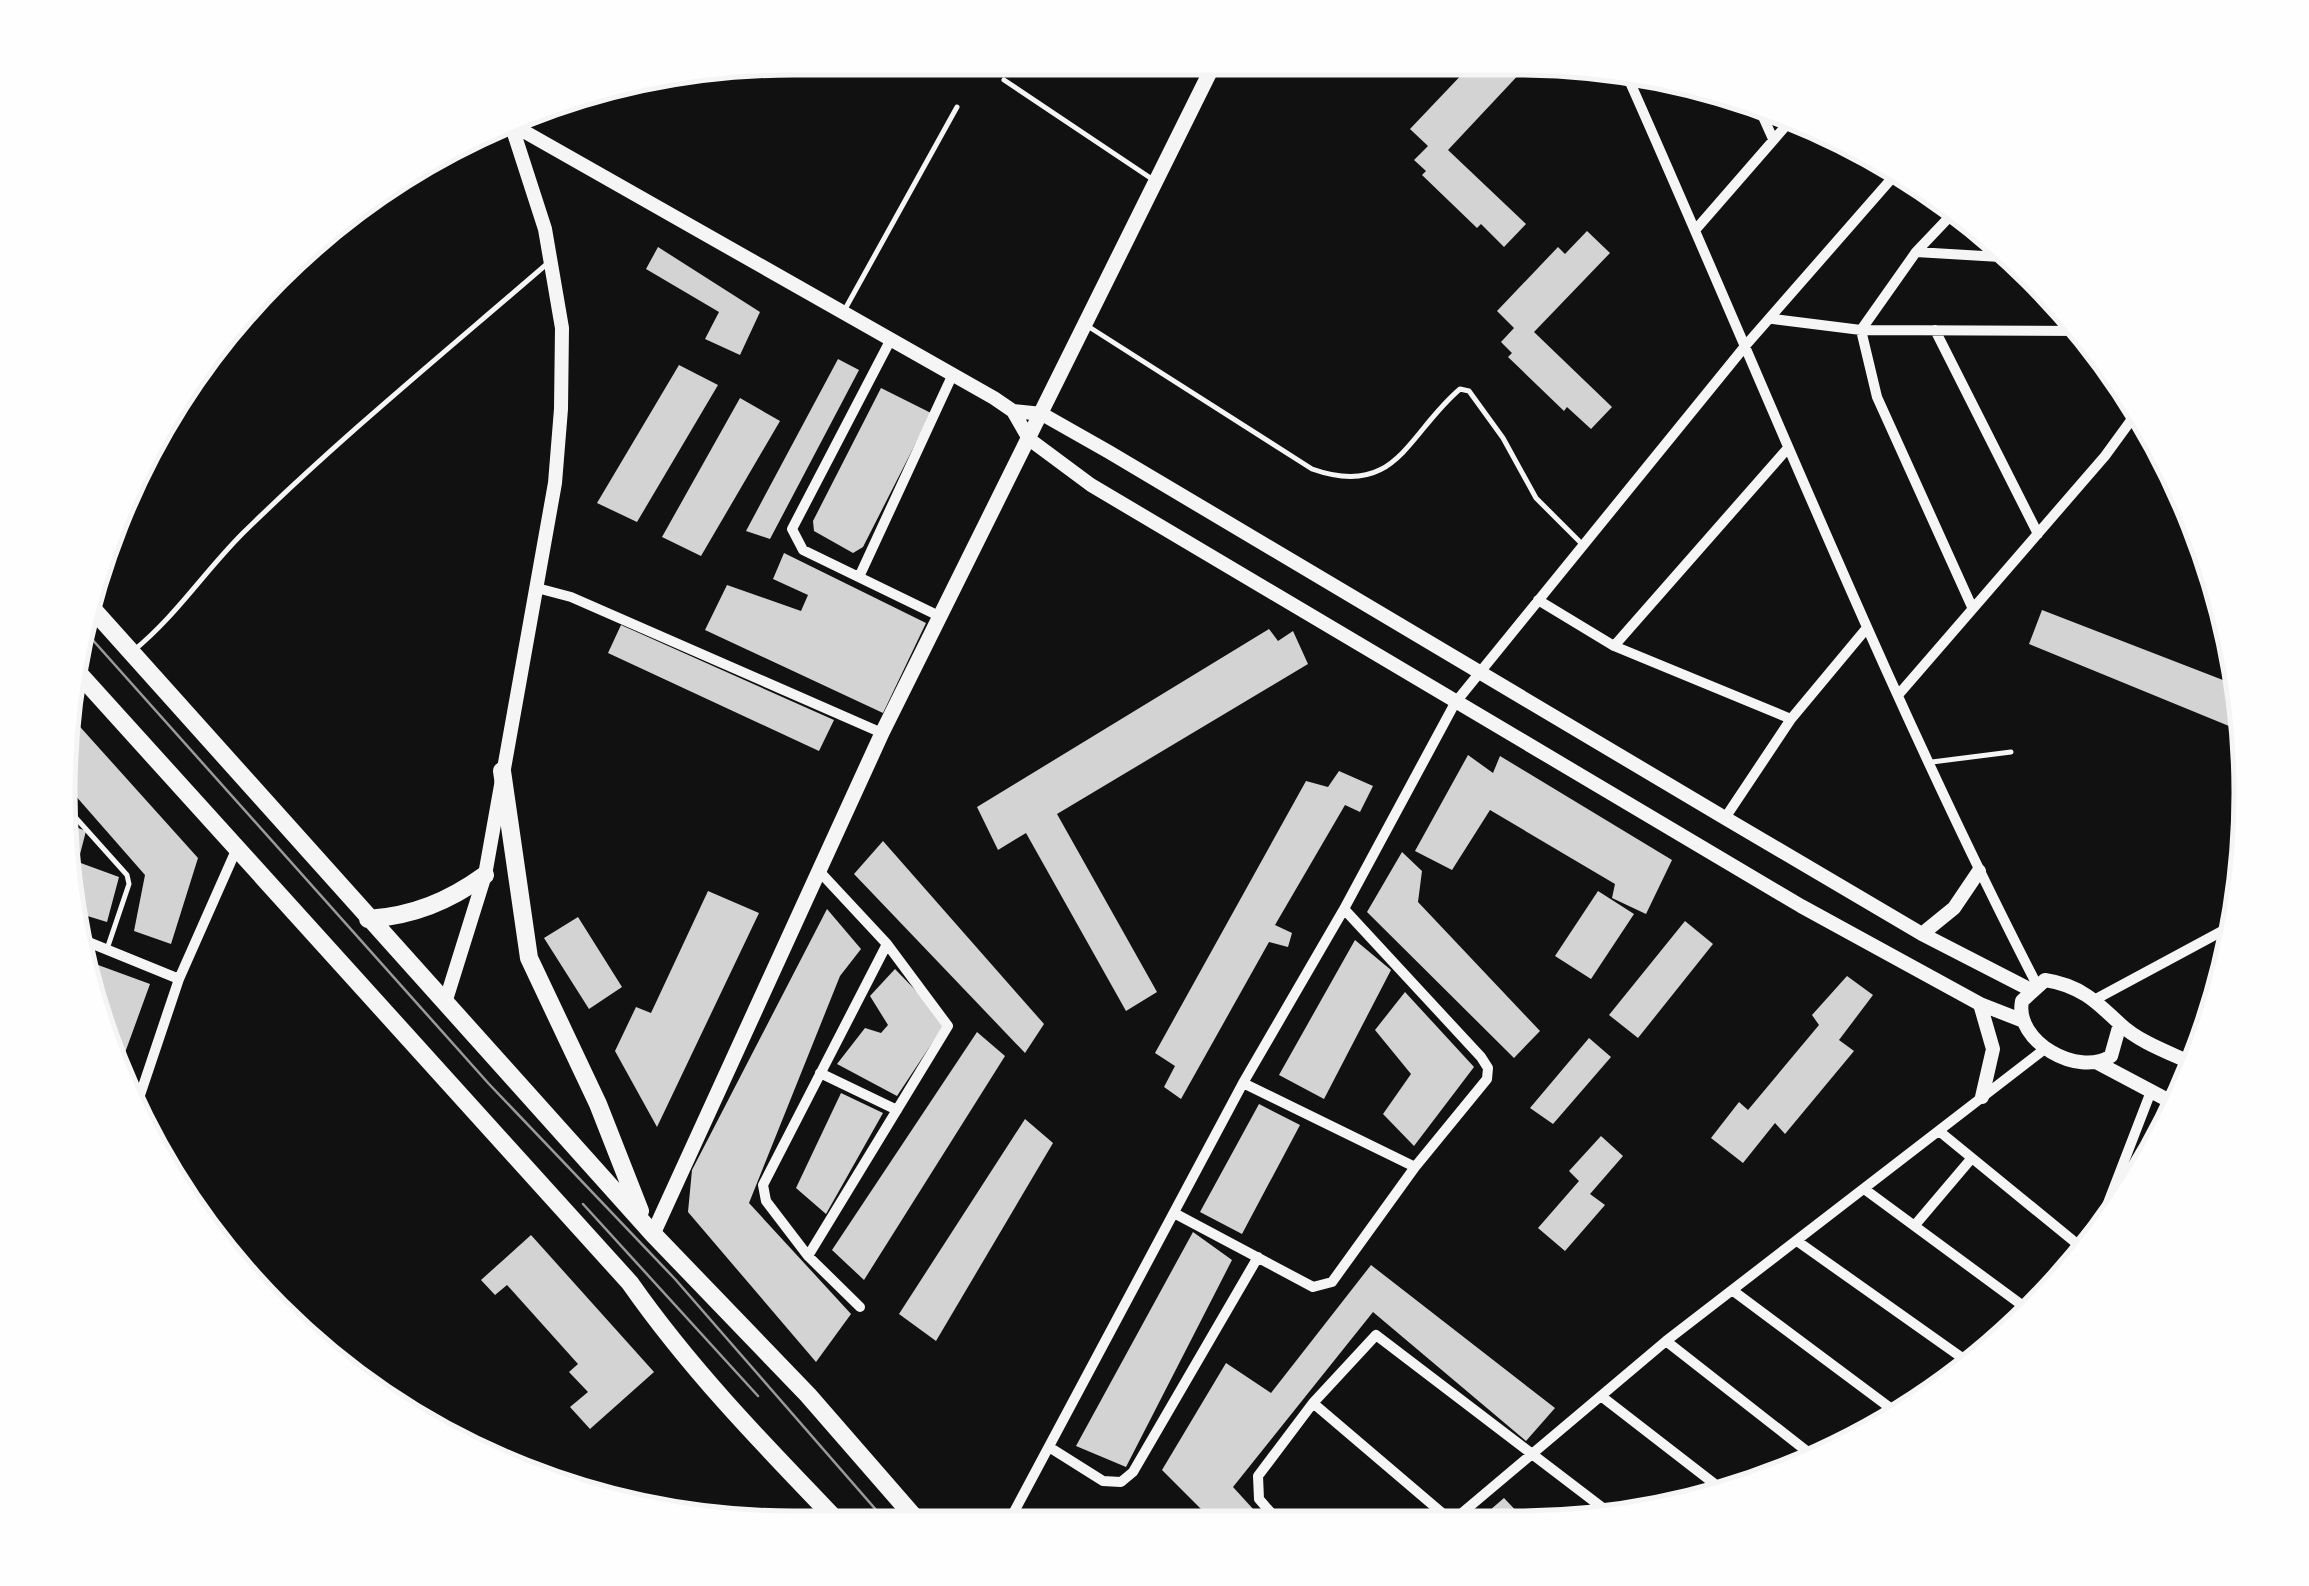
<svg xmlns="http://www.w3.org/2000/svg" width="2309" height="1586" viewBox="0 0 2309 1586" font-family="Arial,sans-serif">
<rect width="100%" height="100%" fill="#111"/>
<path fill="#d3d3d3" d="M1468,68L1478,72L1524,69L1448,150L1526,224L1504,247L1481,224L1477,228L1422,175L1426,171L1414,160L1428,146L1410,129Z
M1587,231L1610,253L1534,332L1612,407L1591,429L1567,407L1564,411L1508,357L1512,353L1501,342L1514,328L1497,311L1558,247L1565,254Z
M658,247L760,312L740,355L705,339L719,312L646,269Z
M838,359L859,370L770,539L746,531Z
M679,365L718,385L637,522L597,503Z
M881,388L931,413L863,547L853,553L814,531L813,521Z
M740,398L780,421L701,556L662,537Z
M784,553L926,623L883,713L705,630L727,585L801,611L808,595L773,579Z
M2042,610L2241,687L2246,733L2029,644Z
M621,625L834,720L819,751L608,653Z
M1269,629L1278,641L1293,631L1308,664L1057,814L1157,992L1126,1011L1026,833L998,850L977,807Z
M64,709L198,858L171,944L134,931L145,875L67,786Z
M1468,755L1493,773L1500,756L1672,860L1646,914L1612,898L1615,884L1490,810L1452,870L1415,851Z
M1339,771L1373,786L1360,812L1345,805L1275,925L1292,933L1288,947L1269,942L1181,1099L1164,1087L1175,1066L1155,1053L1306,781L1328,787Z
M68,824L86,831L78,862L119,877L107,922L71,911Z
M883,841L1044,1024L1025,1053L854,874Z
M1402,852L1422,871L1418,902L1540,1031L1514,1058L1367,912Z
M708,891L759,913L657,1127L615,1051L636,1007L651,1013Z
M1598,891L1634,914L1591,979L1555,956Z
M827,909L861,949L840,976L749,1203L851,1314L816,1362L688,1212L692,1170Z
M578,917L622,987L589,1009L544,938Z
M1685,921L1713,944L1638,1038L1609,1015Z
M1355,940L1391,970L1324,1099L1279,1075Z
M79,958L150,984L118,1072L97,1012L100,1006L95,1004Z
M895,969L946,1022L897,1096L837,1064L865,1028L881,1033L888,1025L870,996Z
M1847,976L1873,995L1839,1040L1854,1051L1785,1134L1775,1123L1743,1163L1711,1138L1739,1102L1748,1110L1819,1025L1812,1015Z
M1405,992L1474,1067L1414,1146L1383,1114L1411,1074L1375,1030Z
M977,1032L1005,1056L864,1280L832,1250Z
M1589,1038L1611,1057L1553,1124L1530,1108Z
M841,1093L883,1113L826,1214L796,1188Z
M1259,1104L1300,1125L1242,1234L1200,1212Z
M1025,1119L1053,1143L936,1341L899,1314Z
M1601,1136L1623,1156L1590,1194L1605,1205L1565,1251L1538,1228L1579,1181L1569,1171Z
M1193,1232L1232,1260L1126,1467L1076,1446Z
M531,1235L654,1372L590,1429L570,1407L588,1392L569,1372L578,1364L507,1285L495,1295L481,1280Z
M1371,1265L1555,1408L1526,1441L1373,1312L1233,1487L1264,1521L1214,1522L1162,1470L1226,1363L1271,1393Z
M1504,1498L1522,1517H1482Z"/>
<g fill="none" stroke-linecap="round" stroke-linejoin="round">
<path stroke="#f5f5f5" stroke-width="5" d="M1004,80L1152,179
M844,311L957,107
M1086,325L1312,469C1397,499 1407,434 1460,389L1469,391L1503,438L1536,498L1583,545
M133,651C176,616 204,572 243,533C340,438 445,352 548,263
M1932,762L2011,752
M67,808L127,875L129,884L107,949"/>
<path stroke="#f5f5f5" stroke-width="10" d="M1625,71C1761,376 1884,688 2037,985
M1760,110L1773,139
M1955,211L1916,252L1861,330L1877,397L1972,607
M1697,228L1790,121
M1916,252L2017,258
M1773,319L1861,330L2083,331
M1935,330L2038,534
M891,339L792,529L803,550L941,617
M859,577L952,376
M537,588L571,597L882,733
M1538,600L1614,646L1791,719
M1614,646L1788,448
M1899,694L2105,456L2140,408
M1725,818L1791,719L1866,629
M819,871L887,944L948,1026L808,1256L766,1201L763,1185L887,944
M71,935L179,979
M2096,999L2239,922
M820,1073L897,1110
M1243,1083L1415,1167
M133,1116L179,979L237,848
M1939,1131L2087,1252
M2115,1189L2128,1201
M1867,1191L2034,1314
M1174,1213L1313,1287L1332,1282L1415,1167L1487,1079L1488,1068L1481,1057L1344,909
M1915,1225L1971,1159
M1797,1241L1968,1362
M2091,1247L2150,1094
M808,1256L860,1307
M1732,1290L1897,1413
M1666,1341L1818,1460
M1601,1396L1725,1492
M1313,1403L1448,1518
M1049,1447L1103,1481L1121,1482L1133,1472L1258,1257
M1456,1518L1666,1341L2046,1048
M1278,1521L1259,1499L1258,1476L1313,1403L1376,1335L1612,1515
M1007,1525L1243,1083L1344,909L1455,703L1746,345L1900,169"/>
<path stroke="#f5f5f5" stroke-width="14" d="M511,124L994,398L1013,411L1029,439L1091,485L1801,906L1980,1004L2021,1020
M1013,411L1042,414L1109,452L1725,818L1922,934L2029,989
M1922,934L1954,908L1979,871
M445,1003L485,875L555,483L561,409L562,328L545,229L511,124
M1980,1004L1993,1049L1982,1097
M2120,1024L2111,1056C2078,1078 2014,1041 2022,1001L2045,980C2079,985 2096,1001 2120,1024C2140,1043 2173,1054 2198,1066
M2098,1063L2179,1106"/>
<path stroke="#f5f5f5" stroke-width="15" d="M653,1234L882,733L1214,64"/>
<path stroke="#f5f5f5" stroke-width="18" d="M89,605L653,1234L808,1395L922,1526
M72,666L630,1283C693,1373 768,1449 844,1528
M502,771L529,958L598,1104L640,1211
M368,919C413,916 449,901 485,875"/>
<path stroke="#9a9a9a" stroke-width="2.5" d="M82,628L489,1084L675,1279L891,1527
M583,1204L758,1396"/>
</g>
<path d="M0 0H2309V1586H0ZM793 75H1516A718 718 0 0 1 2234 793V793A718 718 0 0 1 1516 1511H793A718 718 0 0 1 75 793V793A718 718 0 0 1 793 75Z" fill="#fefefe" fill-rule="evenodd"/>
<path fill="none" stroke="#f5f5f5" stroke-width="5" d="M793 75H1516A718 718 0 0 1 2234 793V793A718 718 0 0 1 1516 1511H793A718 718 0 0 1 75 793V793A718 718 0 0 1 793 75Z"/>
</svg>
